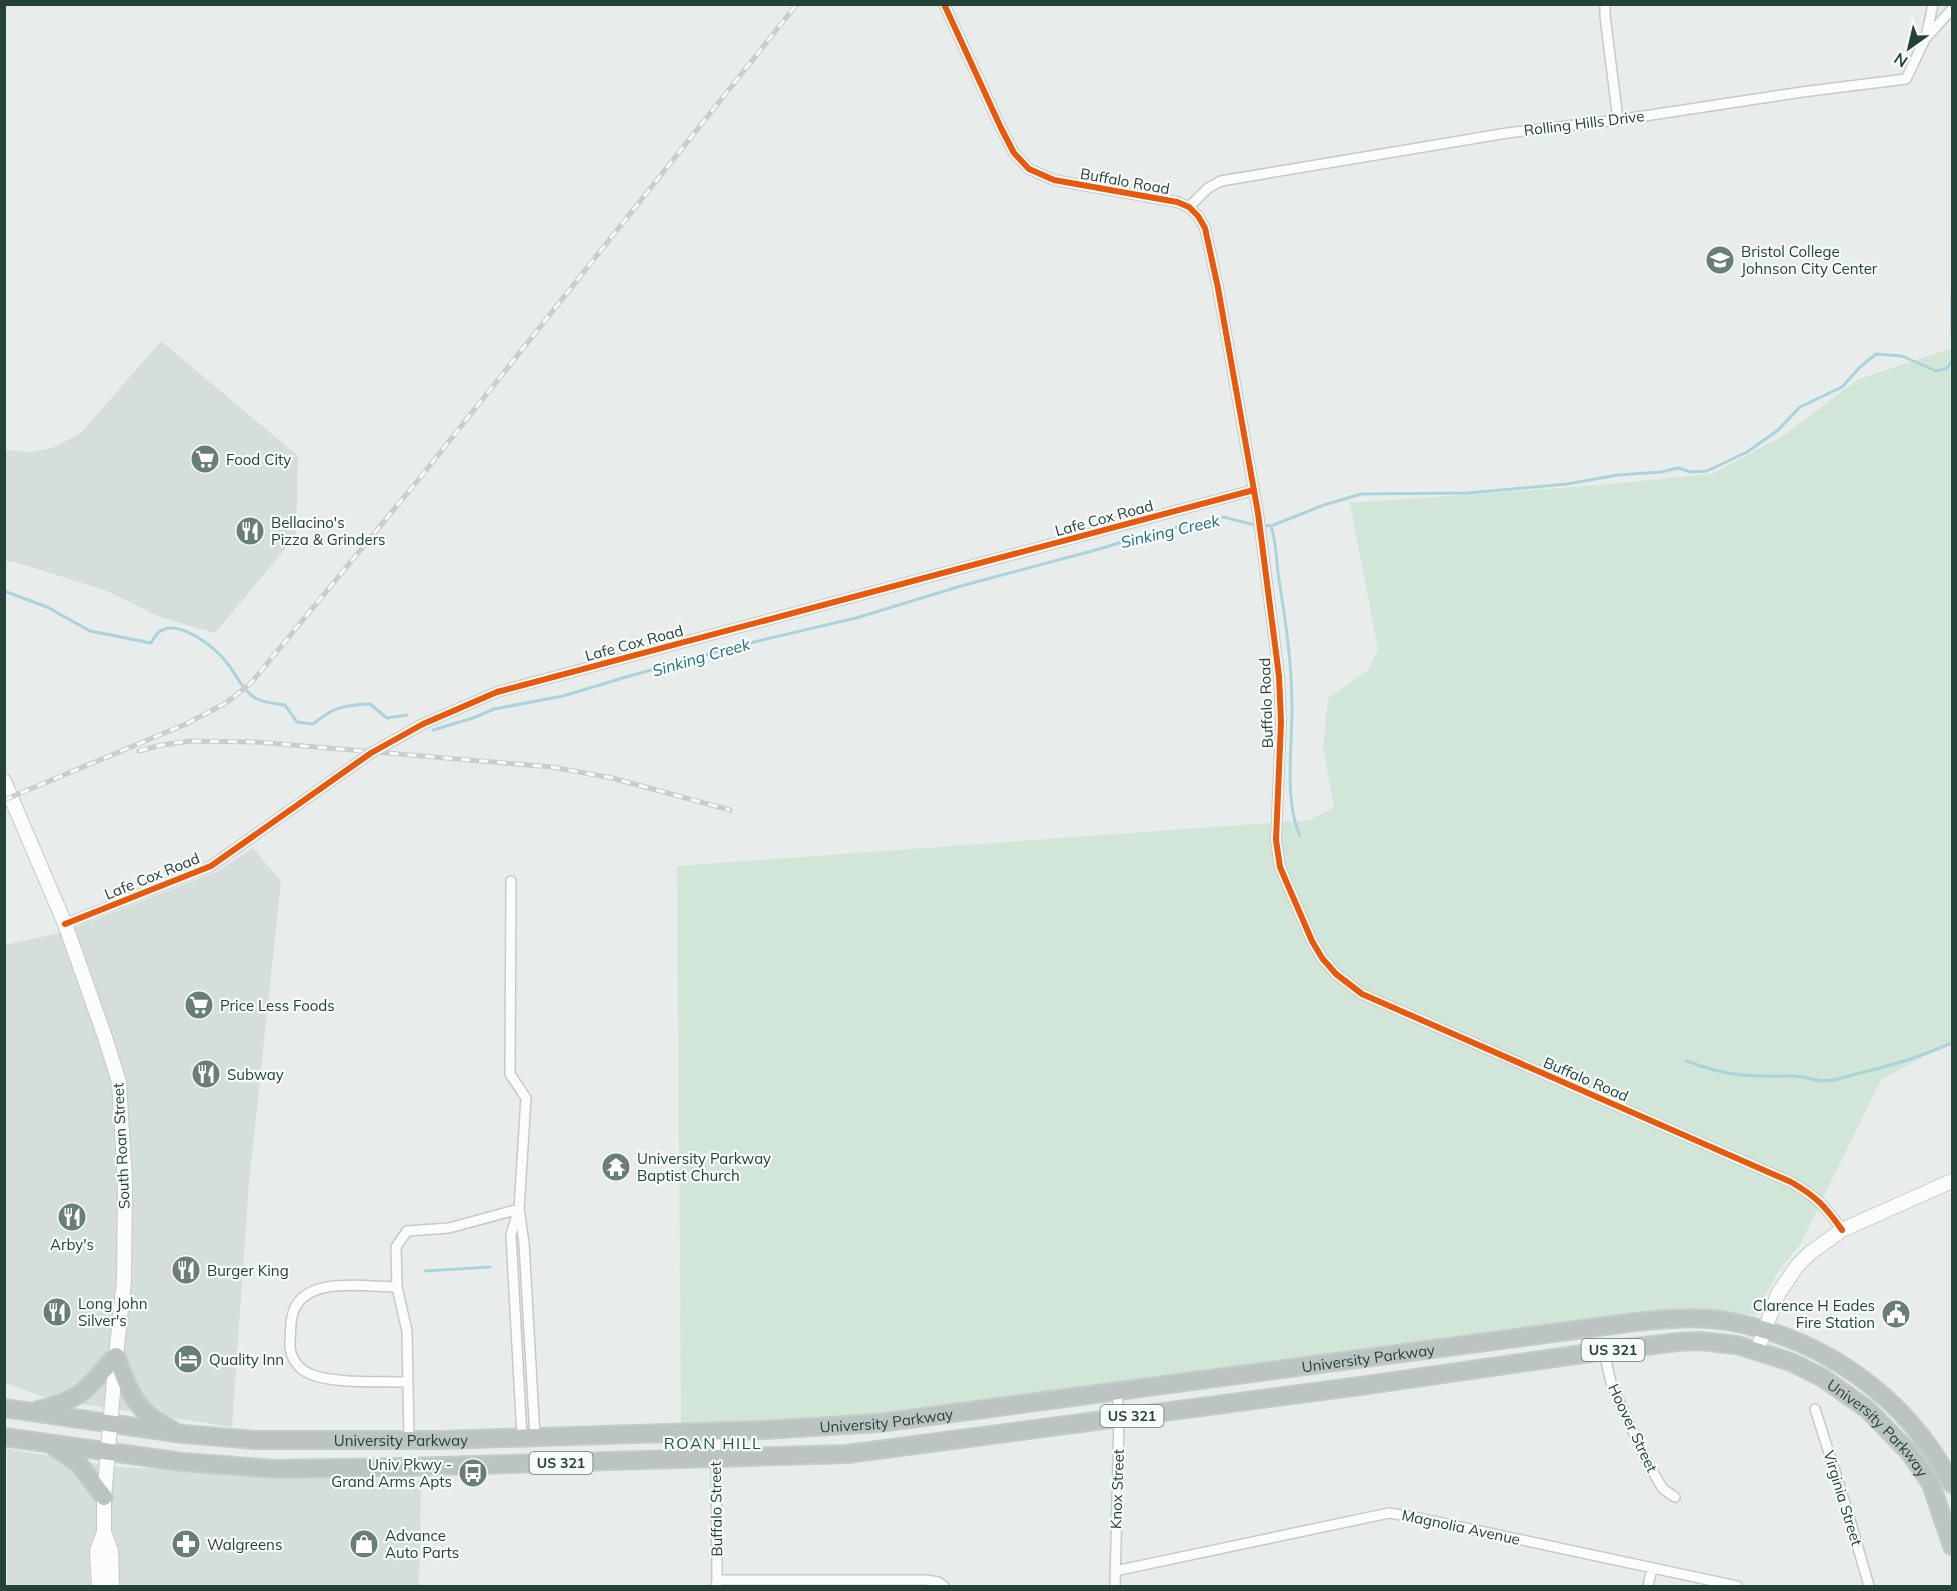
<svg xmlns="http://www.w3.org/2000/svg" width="1957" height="1591" viewBox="0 0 1957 1591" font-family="Mulish,sans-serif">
<rect width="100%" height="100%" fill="#e8edeb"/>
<path fill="#d6dedb" d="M161,341L298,456L296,536L215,633L160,617L107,591L15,562L5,561V450L30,452L52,448L81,433Z
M253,848L281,881L249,1183L232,1427L49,1399L5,1383L4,945L61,933L216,872Z
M7,1449L118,1467L421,1481L419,1586H7Z"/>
<path fill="#d1e6d8" d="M1952,348V1041L1881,1080L1800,1245C1778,1269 1770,1284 1757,1315L1693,1311L870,1416L681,1425L677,866L1310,820L1334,808L1323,747L1328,698L1367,671L1378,650L1350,503L1588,486L1712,474L1784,435L1857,380Z"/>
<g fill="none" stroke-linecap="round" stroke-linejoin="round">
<path stroke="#a9d4db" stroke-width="3" d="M1952,290V334
M1271,526C1277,544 1276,562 1279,580C1286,623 1292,665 1292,709C1292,747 1284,801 1300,836
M4,591L47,607L90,631L151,643C153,640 156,634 159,632C178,617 216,648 227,663C236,674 244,693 257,699C265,703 277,704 285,705L297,722L313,724C336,706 341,706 370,704L387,718L407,715
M433,730L473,718L494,709L563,696L626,677L741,645L856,618L961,586L1103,548L1151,533L1223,517L1251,524L1271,526L1324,505L1361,494L1468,493L1567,484L1618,475L1661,472L1678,468L1691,472L1707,471L1747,452L1777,431L1800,407L1842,387L1860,367L1876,354L1902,356L1936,371L1947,368L1952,361
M1687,1061C1723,1076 1753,1077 1791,1076C1802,1075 1813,1081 1823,1081C1836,1081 1848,1076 1860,1073C1891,1066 1922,1056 1952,1043
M425,1271L490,1267"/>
<g stroke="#c5cac8" stroke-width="12">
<path id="street" d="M944,4L1001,128L1014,153L1029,169L1054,180L1177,202L1189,207L1198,216L1205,228L1218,288L1258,513L1279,676L1281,722L1276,840L1280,867L1312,941L1322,958L1336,974L1362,994L1791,1182C1817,1197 1825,1206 1842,1230
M1605,4V16L1618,120
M1926,37L1933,4
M1189,207L1208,188L1221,181L1507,133L1618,120L1802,92L1906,79L1925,39L1952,9
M511,881L510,1074L526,1098L519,1209L524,1243L535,1437
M65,924L211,866L371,753L423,724L497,692L1254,490
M518,1211L511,1235L522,1437
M397,1287C365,1287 300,1274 292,1317C290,1325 291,1333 290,1341C289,1355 296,1368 310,1374C334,1384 379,1381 406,1382
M1604,1351L1611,1383L1646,1460L1663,1489L1675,1497
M1815,1409L1846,1506L1869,1586
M409,1441L407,1331L397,1287L396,1247L407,1231L449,1228L519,1209
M1115,1571L1389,1513L1419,1518L1737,1586
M717,1580H927L938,1582L944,1586
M716,1586L717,1580L716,1431
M1115,1586L1119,1417L1117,1391
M1648,1586L1652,1568"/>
</g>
<g stroke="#c3cbc8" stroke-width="16">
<path id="secondary" d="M4,781L65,924L105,1037L119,1082L125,1182L124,1281L116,1356L104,1497V1532L111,1551L112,1586
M1757,1351L1778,1294L1797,1266L1810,1253L1842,1230L1952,1181
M99,1586L97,1551L104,1532"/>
</g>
<g stroke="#c3ccc9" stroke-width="20">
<g id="highway">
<path id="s1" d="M4,1408L183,1434L256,1440H441L764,1430L879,1423L1635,1322C1666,1319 1696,1316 1727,1321C1823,1338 1907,1397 1952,1484"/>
<path d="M38,1410C84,1399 86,1389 116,1356C130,1392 134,1411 171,1429"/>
<path id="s2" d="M4,1437L182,1462L275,1469L408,1467L847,1454L1360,1386L1604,1351L1678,1342L1699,1341L1737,1345L1791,1362L1823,1378L1867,1409L1909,1452L1931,1484L1952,1546"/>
<path d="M53,1446L78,1463L104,1497"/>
</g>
</g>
<use href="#street" stroke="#fcfcfc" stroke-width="9"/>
<use href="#secondary" stroke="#fcfcfc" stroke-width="14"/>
<use href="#highway" stroke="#bcc4c2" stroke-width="16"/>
<g stroke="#c9cdcc" stroke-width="5">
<path id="rail" d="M139,751L162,745L191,741L257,742L552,767L612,778L730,810
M4,800L186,724L226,703L251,683L423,474L797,4"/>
</g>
<use href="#rail" stroke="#f7fbf9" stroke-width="3" stroke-dasharray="9" stroke-linecap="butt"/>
<g stroke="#f7fbf9" stroke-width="10">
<path id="cycleway" d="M944,4L1001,128L1014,153L1029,169L1054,180L1177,202L1189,207L1198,216L1205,228L1218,288L1258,513L1279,676L1281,722L1276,840L1280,867L1312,941L1322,958L1336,974L1362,994L1791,1182C1817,1197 1825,1206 1842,1230
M65,924L211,866L371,753L423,724L497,692L1254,490"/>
</g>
<use href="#cycleway" stroke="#e8590c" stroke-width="6"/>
</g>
<defs>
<g id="school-disc" transform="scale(1.5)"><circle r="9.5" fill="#697e78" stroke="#f7fbf9"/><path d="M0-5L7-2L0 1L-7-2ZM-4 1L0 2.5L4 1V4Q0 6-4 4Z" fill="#fff"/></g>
<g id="supermarket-disc" transform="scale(1.5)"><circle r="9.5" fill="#697e78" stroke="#f7fbf9"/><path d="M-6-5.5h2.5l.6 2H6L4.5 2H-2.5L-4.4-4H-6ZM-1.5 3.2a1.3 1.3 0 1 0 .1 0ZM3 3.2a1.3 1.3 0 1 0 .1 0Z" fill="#fff"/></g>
<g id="restaurant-disc" transform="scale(1.5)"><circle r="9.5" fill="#697e78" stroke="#f7fbf9"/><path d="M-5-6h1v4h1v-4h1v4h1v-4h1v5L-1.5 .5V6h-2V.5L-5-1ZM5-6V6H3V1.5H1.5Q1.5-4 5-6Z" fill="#fff"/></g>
<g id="temple-disc" transform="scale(1.5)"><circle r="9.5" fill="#697e78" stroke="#f7fbf9"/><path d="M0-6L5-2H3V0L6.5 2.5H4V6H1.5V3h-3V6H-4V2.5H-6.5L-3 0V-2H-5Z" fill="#fff"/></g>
<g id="civic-disc" transform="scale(1.5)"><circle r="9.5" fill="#697e78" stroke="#f7fbf9"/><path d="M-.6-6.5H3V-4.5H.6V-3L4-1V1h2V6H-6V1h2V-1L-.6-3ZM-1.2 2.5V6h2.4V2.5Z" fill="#fff"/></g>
<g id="hotel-disc" transform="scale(1.5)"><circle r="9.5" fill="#697e78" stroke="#f7fbf9"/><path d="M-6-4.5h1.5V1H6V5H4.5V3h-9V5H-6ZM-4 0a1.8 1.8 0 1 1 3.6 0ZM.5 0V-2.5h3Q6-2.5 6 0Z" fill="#fff"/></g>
<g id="bus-disc" transform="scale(1.5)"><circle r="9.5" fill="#697e78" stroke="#f7fbf9"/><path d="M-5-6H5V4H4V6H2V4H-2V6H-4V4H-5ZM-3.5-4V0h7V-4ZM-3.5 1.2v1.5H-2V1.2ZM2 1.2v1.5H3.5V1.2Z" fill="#fff"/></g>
<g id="pharmacy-disc" transform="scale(1.5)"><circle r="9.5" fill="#697e78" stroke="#f7fbf9"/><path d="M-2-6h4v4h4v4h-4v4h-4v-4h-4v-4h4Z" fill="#fff"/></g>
<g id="shop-disc" transform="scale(1.5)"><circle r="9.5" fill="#697e78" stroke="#f7fbf9"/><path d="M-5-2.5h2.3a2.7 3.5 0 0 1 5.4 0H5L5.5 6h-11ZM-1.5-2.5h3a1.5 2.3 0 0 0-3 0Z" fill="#fff"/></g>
</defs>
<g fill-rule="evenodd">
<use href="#school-disc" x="1720" y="260"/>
<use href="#supermarket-disc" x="205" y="459"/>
<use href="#restaurant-disc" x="250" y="531"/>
<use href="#supermarket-disc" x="199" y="1005"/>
<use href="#restaurant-disc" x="206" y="1074"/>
<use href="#temple-disc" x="616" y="1167"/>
<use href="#restaurant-disc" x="72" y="1217"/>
<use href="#restaurant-disc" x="186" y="1270"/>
<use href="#restaurant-disc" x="57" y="1312"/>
<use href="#civic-disc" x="1896" y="1314"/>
<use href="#hotel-disc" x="188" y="1359"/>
<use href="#bus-disc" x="473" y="1473"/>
<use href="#pharmacy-disc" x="186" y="1544"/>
<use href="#shop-disc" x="364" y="1544"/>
</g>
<g text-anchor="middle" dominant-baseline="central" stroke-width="4.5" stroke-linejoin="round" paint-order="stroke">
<g fill="#f7fbf9" stroke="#637a73" stroke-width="1.5">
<rect x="1581.5" y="1339" width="63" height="22" rx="4.5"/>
<rect x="1100.5" y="1405" width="63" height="22" rx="4.5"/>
<rect x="529.5" y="1452" width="63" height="22" rx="4.5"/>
</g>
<g font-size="14" font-weight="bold" fill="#24423a">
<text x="1613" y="1350">US 321</text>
<text x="1132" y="1416">US 321</text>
<text x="561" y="1463">US 321</text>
</g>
<g font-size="15" fill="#24423a" stroke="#f7fbf9">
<text transform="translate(1584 123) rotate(-7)">Rolling Hills Drive</text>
<text transform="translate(1125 181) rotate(10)">Buffalo Road</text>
<text transform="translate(1104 518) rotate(-15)">Lafe Cox Road</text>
<text transform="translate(634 643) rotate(-15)">Lafe Cox Road</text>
<text transform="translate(1266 703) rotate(-92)">Buffalo Road</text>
<text transform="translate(152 876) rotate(-22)">Lafe Cox Road</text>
<text transform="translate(1586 1079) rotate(23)">Buffalo Road</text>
<text transform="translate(121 1146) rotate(-93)">South Roan Street</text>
<text stroke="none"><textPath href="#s1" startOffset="1371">University Parkway</textPath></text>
<text stroke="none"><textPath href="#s1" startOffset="885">University Parkway</textPath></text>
<text transform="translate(1633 1428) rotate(65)">Hoover Street</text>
<text stroke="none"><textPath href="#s2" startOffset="1910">University Parkway</textPath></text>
<text stroke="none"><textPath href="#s1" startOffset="399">University Parkway</textPath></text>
<text transform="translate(1117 1489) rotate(-88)">Knox Street</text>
<text transform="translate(1843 1498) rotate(73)">Virginia Street</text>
<text transform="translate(716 1509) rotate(-91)">Buffalo Street</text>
<text transform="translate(1461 1527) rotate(12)">Magnolia Avenue</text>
</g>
<g font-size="15" fill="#24423a" stroke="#f7fbf9" text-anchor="start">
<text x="1741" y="251">Bristol College<tspan x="1741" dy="17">Johnson City Center</tspan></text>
<text x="226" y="459">Food City</text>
<text x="271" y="522">Bellacino's<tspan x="271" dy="17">Pizza &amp; Grinders</tspan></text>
<text x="220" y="1005">Price Less Foods</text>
<text x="227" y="1074">Subway</text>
<text x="637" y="1158">University Parkway<tspan x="637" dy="17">Baptist Church</tspan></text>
<text x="72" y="1244" text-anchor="middle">Arby's</text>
<text x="207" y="1270">Burger King</text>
<text x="78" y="1303">Long John<tspan x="78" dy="17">Silver's</tspan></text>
<text x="1875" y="1305" text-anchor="end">Clarence H Eades<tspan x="1875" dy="17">Fire Station</tspan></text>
<text x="209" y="1359">Quality Inn</text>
<text x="452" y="1464" text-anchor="end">Univ Pkwy -<tspan x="452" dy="17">Grand Arms Apts</tspan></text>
<text x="385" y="1535">Advance<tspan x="385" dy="17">Auto Parts</tspan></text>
<text x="207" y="1544">Walgreens</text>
</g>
<g font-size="16" font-style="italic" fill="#1c6f80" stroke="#f7fbf9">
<text transform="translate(1170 531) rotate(-13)">Sinking Creek</text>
<text transform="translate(701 657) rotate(-16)">Sinking Creek</text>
</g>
<g font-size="16" letter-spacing="1.5" fill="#1f5548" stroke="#f7fbf9">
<text x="713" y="1443">ROAN HILL</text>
</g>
</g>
<rect width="1957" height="1591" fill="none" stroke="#24423a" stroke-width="12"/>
<g transform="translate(1909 48) rotate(214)" stroke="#f7fbf9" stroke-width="4.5" paint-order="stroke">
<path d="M0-4.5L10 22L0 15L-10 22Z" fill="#24423a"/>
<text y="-9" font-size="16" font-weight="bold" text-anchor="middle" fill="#24423a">N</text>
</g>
</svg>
